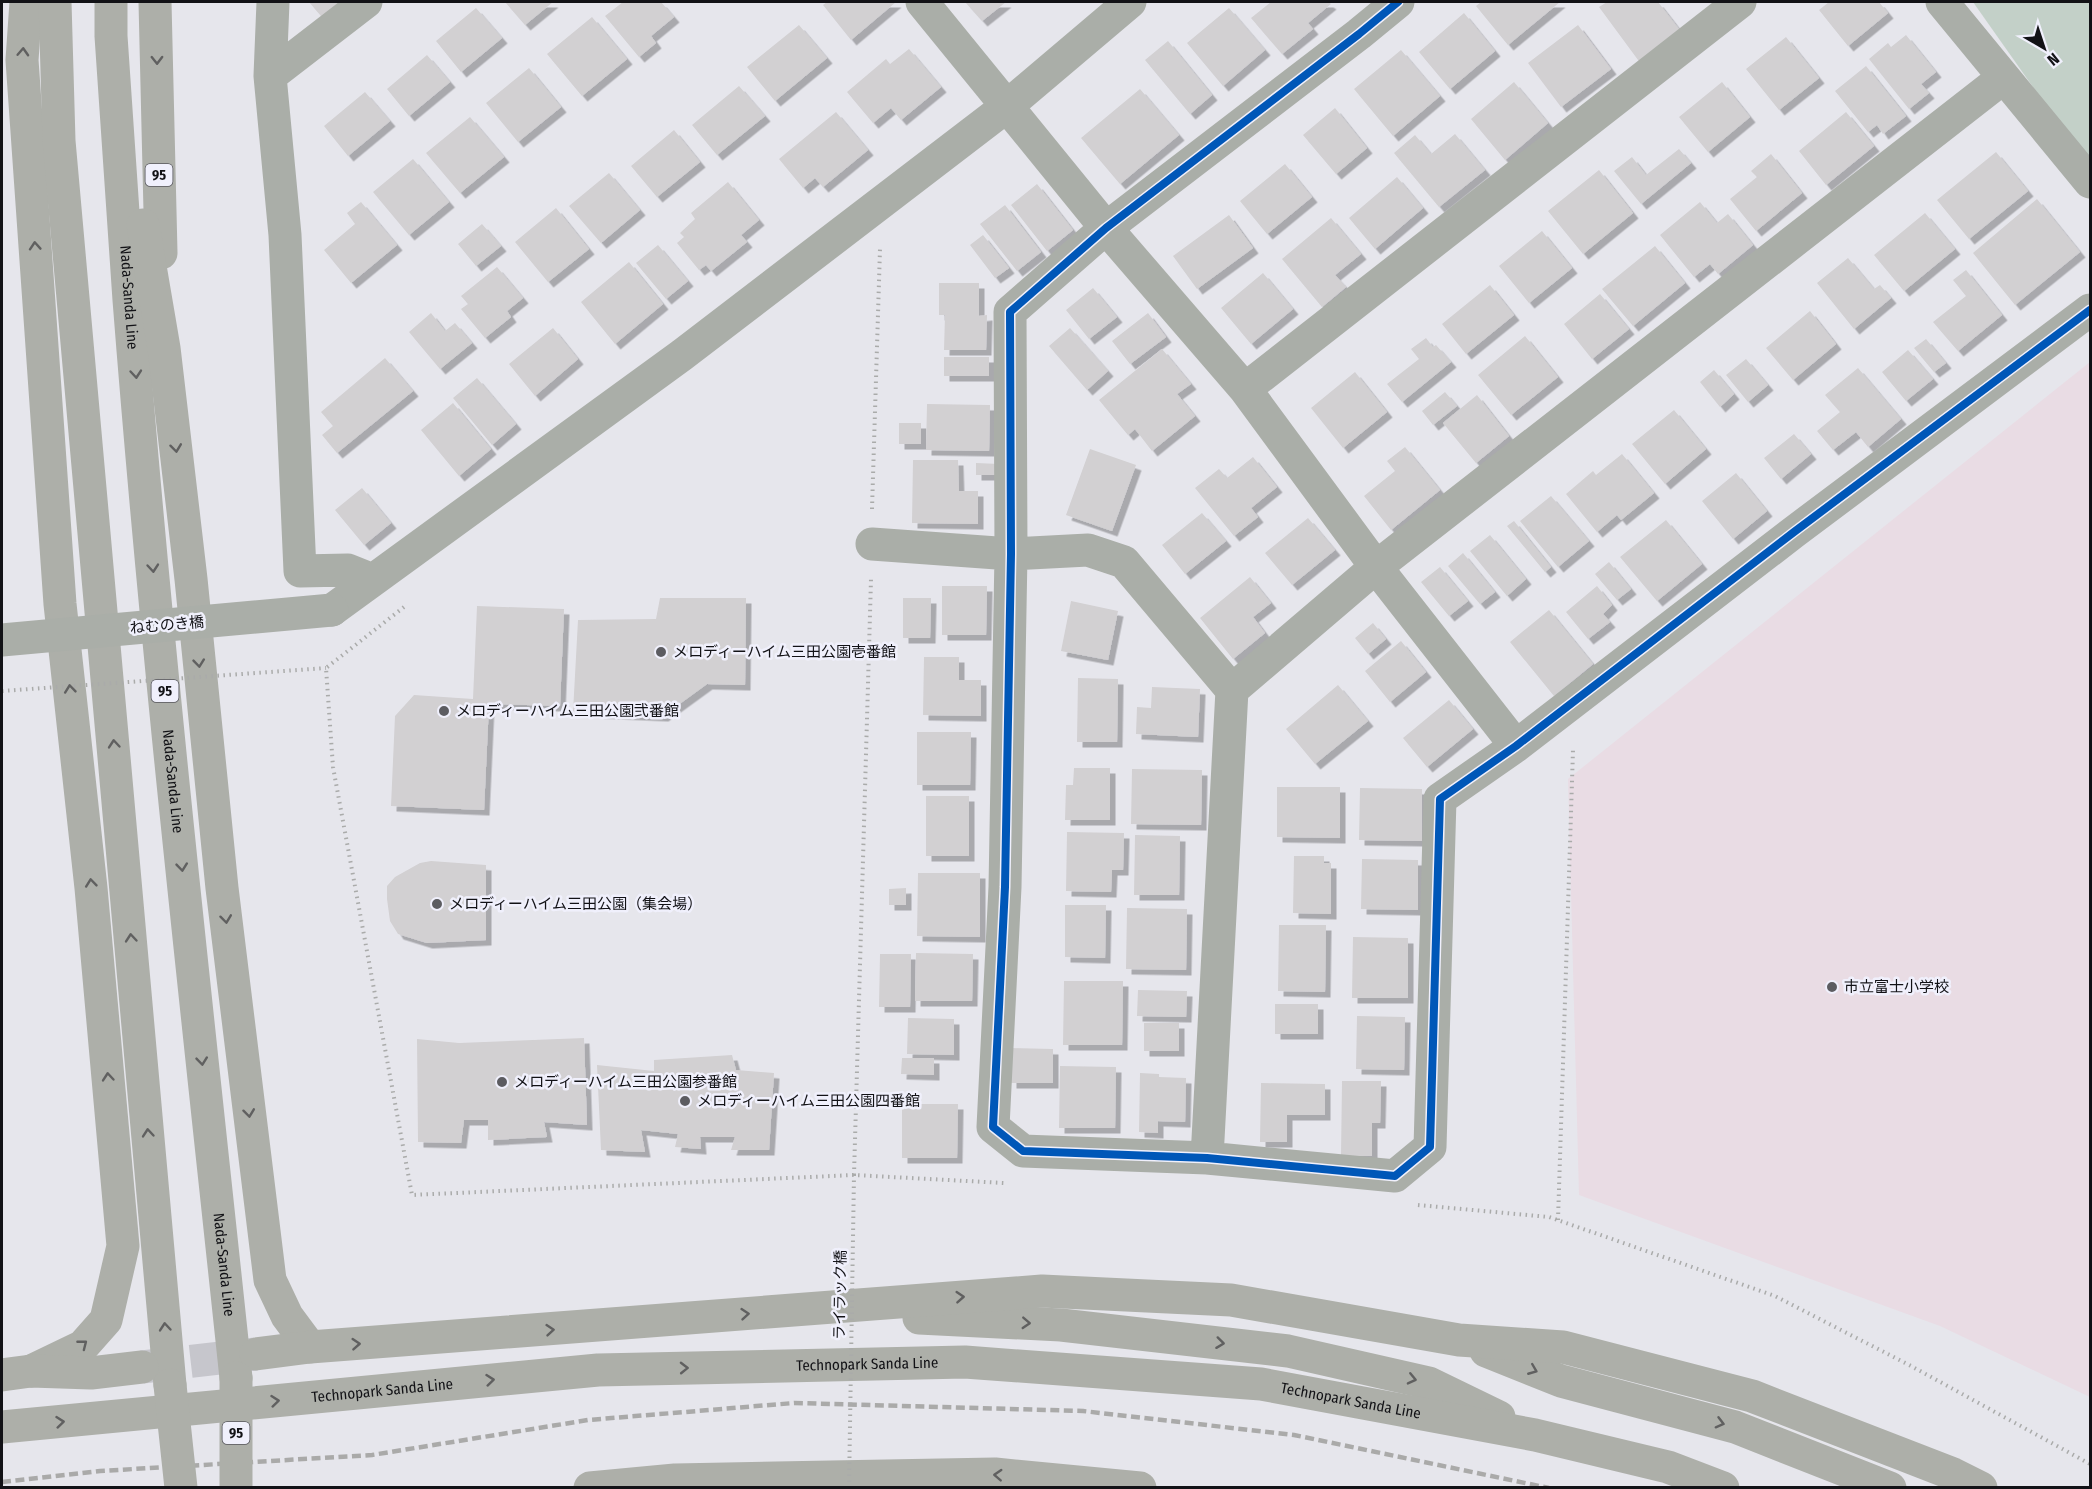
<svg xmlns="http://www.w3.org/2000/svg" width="2092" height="1489" viewBox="0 0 2092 1489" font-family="'Fira Sans Condensed','Noto Sans JP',sans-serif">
<defs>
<filter id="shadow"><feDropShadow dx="5.5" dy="5.5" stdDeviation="0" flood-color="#0004"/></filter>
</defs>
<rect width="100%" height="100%" fill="#e6e6ec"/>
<path fill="#e9dce4" d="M2090,362V1397L1940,1326L1579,1195L1568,779Z"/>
<path fill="#c3d0c8" d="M1973,2H2090V168Z"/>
<path fill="#d2d0d2" filter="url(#shadow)" d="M309,2H353L327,23Z
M505,2H553L525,25Z
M623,2H661L674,17L651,36L656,43L639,57L605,16Z
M827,2H896L851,40L823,5Z
M965,2H1006L982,21Z
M1271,2H1328L1331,4L1308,23L1313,29L1282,54L1251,18Z
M1481,2H1560L1508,45L1476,6Z
M1607,2H1658L1682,33L1641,64L1599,7Z
M1829,2H1879L1888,13L1848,46L1819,10Z
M476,8L502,38L461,72L436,41Z
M1229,8L1265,50L1223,86L1187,43Z
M1464,13L1495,51L1450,89L1419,52Z
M592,17L627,59L582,96L547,54Z
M799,25L827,58L775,101L747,67Z
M1578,25L1611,69L1561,107L1528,63Z
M1906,35L1936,72L1921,84L1929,93L1909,109L1869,59L1888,43L1891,47Z
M1786,37L1819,78L1779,110L1746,69Z
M1168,41L1212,95L1190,114L1145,60Z
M909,49L941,87L901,120L891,108L873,123L847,92L886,59L890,64Z
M1401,50L1440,96L1393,136L1354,89Z
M427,55L450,82L409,116L387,89Z
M1866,66L1906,116L1883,134L1877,125L1868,132L1835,91Z
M529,68L561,107L518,142L486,103Z
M1514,82L1548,123L1505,160L1471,119Z
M1722,82L1750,117L1708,152L1679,117Z
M739,86L765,116L717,155L692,125Z
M1140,89L1179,135L1120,184L1081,138Z
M365,92L390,121L348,156L324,126Z
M1335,108L1367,148L1336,174L1303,135Z
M836,112L868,150L823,187L815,178L803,188L779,159Z
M1846,112L1874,146L1826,185L1799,151Z
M470,117L504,157L460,193L426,153Z
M674,130L700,162L657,197L631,166Z
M1455,134L1485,170L1439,207L1394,153L1415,135L1431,154Z
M1679,149L1691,163L1641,204L1614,171L1632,157L1646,175Z
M1996,152L2028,191L1969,239L1937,200Z
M1771,154L1802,193L1756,231L1730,199L1757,177L1751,171Z
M413,159L449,202L409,235L373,192Z
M1285,164L1312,197L1267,234L1240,201Z
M1599,170L1633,213L1583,254L1548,211Z
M609,173L640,210L601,243L569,206Z
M1397,177L1423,208L1375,249L1349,218Z
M728,182L759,220L741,235L747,242L711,271L706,265L699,270L677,243L684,237L680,233L695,219L691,213Z
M1037,184L1073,230L1047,251L1011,205Z
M2037,199L2080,252L2015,305L1973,253Z
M361,202L397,245L351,283L324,250L355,224L347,213Z
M1700,202L1717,223L1728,214L1753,245L1718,274L1710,264L1694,277L1660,235Z
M1005,205L1041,252L1017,271L980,224Z
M556,208L589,249L548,282L515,242Z
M1925,213L1955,249L1904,291L1874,255Z
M1229,215L1253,248L1197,289L1173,256Z
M1331,218L1361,254L1335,275L1346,287L1322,307L1282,259Z
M482,224L501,246L476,266L458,244Z
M1542,231L1572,268L1529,303L1499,266Z
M983,235L1009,268L995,278L970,245Z
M658,245L688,281L666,299L636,263Z
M1655,246L1685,283L1633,326L1602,289Z
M1848,258L1874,289L1880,285L1891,298L1854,329L1817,283Z
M629,262L663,304L615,344L581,302Z
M497,267L523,298L507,311L511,317L485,338L461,309L468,304L461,296Z
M1966,270L2002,315L1958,351L1933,322L1966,296L1953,280Z
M1263,273L1293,309L1251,344L1221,308Z
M939,283H979V316L987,315L986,350H944L945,315H939Z
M1490,285L1514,315L1466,354L1442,324Z
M1093,288L1117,317L1089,339L1066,310Z
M1600,294L1629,329L1592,359L1564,324Z
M1810,311L1836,344L1793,380L1766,348Z
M431,313L445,331L455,323L472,343L440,369L409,332Z
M1148,313L1166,337L1130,364L1112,341Z
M553,328L578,359L535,396L509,364Z
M1070,328L1108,371L1087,390L1049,346Z
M1525,336L1558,377L1511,415L1478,375Z
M1426,338L1433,347L1436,345L1451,362L1402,402L1387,384L1419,359L1411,349Z
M1926,339L1946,363L1934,372L1914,348Z
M1162,349L1191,384L1177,394L1195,416L1152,451L1135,429L1128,435L1099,400Z
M1908,350L1933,379L1906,401L1882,372Z
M944,357H989V376H944Z
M385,358L413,391L337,453L322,435L333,426L321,412Z
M1746,359L1768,385L1748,402L1726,375Z
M1858,368L1901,419L1868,447L1856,432L1833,450L1817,431L1840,412L1825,395Z
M1714,370L1734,394L1720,407L1700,382Z
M1355,372L1387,412L1343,448L1311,408Z
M477,378L516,424L492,445L453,398Z
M1445,392L1457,406L1433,425L1422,411Z
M1477,395L1509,436L1476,463L1443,423Z
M453,403L491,449L459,476L421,430Z
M927,404L990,405L989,451L926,450Z
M1674,410L1706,449L1665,484L1632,444Z
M899,423H921V444H899Z
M1794,434L1811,454L1781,479L1764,458Z
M1405,447L1440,490L1391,530L1364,496L1395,471L1387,461Z
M1090,449L1136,465L1112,531L1066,515Z
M1622,454L1654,493L1621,520L1617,515L1597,532L1566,494L1593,471L1596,475Z
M1253,457L1277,487L1251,508L1258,517L1234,536L1195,488L1219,469L1227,478Z
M913,460H958L959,491H978V524L912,523Z
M976,463L999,464V475H976Z
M1736,473L1767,511L1733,539L1702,501Z
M362,488L391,523L364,545L335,510Z
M1551,496L1589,541L1558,567L1520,521Z
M1202,513L1226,541L1185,574L1162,545Z
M1308,518L1335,550L1292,585L1265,553Z
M1666,520L1702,564L1657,601L1620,557Z
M1514,521L1551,567L1545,572L1507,526Z
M1490,535L1526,579L1507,596L1470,551Z
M1463,553L1495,592L1480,604L1448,566Z
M1609,562L1631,589L1617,600L1595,574Z
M1440,567L1468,601L1449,616L1421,582Z
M1250,577L1271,603L1253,617L1265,633L1233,659L1200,618Z
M942,586H987L986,635H942Z
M1597,586L1612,605L1603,614L1610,622L1588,639L1566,612Z
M660,598H746L745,685L707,684L663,716L573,712L578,620L656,619Z
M903,598H931L930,638H903Z
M1071,601L1118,611L1108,660L1061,651Z
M477,606L564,609L560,706L489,704L484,810L391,806L395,716L414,695L473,699Z
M1549,610L1593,664L1554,696L1510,642Z
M1373,623L1386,639L1368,654L1355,638Z
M1401,641L1426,672L1390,702L1365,671Z
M924,657H959V680H981V716L923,715Z
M1078,678L1118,679L1117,742H1077Z
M1338,685L1368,721L1315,764L1286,729Z
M1152,687L1200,689L1198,737L1136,734L1137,707L1151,708Z
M1449,700L1473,729L1427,767L1403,738Z
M917,732H971L970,785H917Z
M1074,768H1110V820H1065L1066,785H1073Z
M1132,769L1202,770L1201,825L1131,824Z
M1277,787H1340V838L1277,837Z
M1360,788L1422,789V841L1359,840Z
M926,796H969V856H926Z
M1067,832L1124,833L1123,870H1112L1111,892L1066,891Z
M1135,835L1180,836L1179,895H1134Z
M1294,856H1324V863H1331V914L1293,913Z
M1362,859L1418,860V910L1361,909Z
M431,861L486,865V940L427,943L398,934L390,921L387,899V886L395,877L420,863Z
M918,873H980V937L917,936Z
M906,888V905H889V889Z
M1065,905H1106L1105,958L1065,957Z
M1127,908L1187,909L1186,970L1126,969Z
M1279,925H1326L1325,992L1278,991Z
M1353,937L1408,938V998H1352Z
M916,953L973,954L972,1001H915Z
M880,954H911L910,1007H879Z
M1064,981H1123L1122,1045H1063Z
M1138,990L1187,991L1186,1017L1137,1016Z
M1275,1004H1318V1034H1275Z
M1357,1016L1405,1017L1404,1070L1356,1069Z
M908,1018L954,1019V1055L907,1054Z
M1144,1023H1179V1051H1144Z
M584,1038L587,1125L544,1122L547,1137L488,1140V1120H464L461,1143L418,1142L417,1039L459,1043Z
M1011,1048L1053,1049V1083H1011Z
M732,1055L736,1070L774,1073L769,1150H731L735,1137H700L701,1149L675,1147L678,1134L641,1130L645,1152L601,1150L597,1065L654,1071V1060Z
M902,1058H934V1075L901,1074Z
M1060,1066L1116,1067L1115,1128H1059Z
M1140,1073L1159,1074V1077L1186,1078L1185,1122L1158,1121V1133L1139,1132Z
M1342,1081H1381L1380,1123H1372V1156H1341Z
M1261,1083L1325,1084V1115H1287V1142H1260Z
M902,1104H958L957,1158H902Z"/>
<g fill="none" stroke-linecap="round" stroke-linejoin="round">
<path stroke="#c6c6cc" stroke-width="33" stroke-dasharray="33 16" stroke-linecap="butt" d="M142,1367L256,1354"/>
<path stroke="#aaabaa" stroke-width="4" stroke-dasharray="1.5 4.5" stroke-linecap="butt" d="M872,509L880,249
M404,607L326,668L333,767L412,1195L854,1175L1004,1183
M854,1175L871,579
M1418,1205L1549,1217L1775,1296L1911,1366L2090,1464
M1558,1220L1573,750"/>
<path stroke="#aaaea8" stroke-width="33" d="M273,2L270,76L285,235L300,571L348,570L373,580
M922,2L1106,228L1245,389L1376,567L1516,746
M1398,2L1359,34L1106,228L1010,312L1011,554L1005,887L993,1127L1023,1151L1207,1158L1395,1176L1430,1147L1440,799L1516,746L1794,532L2090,310
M1942,2L2090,182
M270,76L366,2
M1245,389L1740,2
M872,544L1011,554L1088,550L1124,562L1232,690
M332,610L682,355L1006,107L1130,2
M1207,1158L1232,690L1376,567L2003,78"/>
<g stroke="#adafa9" stroke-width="33">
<path d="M26,2L22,60L60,604L91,888L123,1246L106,1320L83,1346L31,1371"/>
<path d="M55,2L59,141L170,1385"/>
<path id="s1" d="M111,2V36C117,124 123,212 129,300C157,660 198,1019 236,1378"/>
<path d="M155,2L161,253"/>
<path d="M143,225L164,348L191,579L222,888L270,1280L287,1316L310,1347"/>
<path d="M919,1318L1061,1325L1288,1351L1429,1383L1499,1417"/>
<path d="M1486,1351L1561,1381L1735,1427L1890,1488"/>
<path d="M256,1354L310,1347L1042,1291L1231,1300L1459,1340L1563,1347L1752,1396L1953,1474L1981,1488"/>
<path d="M2,1375L31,1371L91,1373L142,1367"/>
<path id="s2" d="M2,1427L598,1370L965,1362L1261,1384L1535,1435L1668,1467L1723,1488"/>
<path d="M590,1488L675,1480L995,1474L1140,1488"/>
</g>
<path stroke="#aaaaa9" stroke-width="4.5" stroke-dasharray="9 4.5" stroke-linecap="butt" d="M2,1482L100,1471L372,1455L588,1420L794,1403L1083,1411L1294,1435L1549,1488"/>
<path stroke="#aaabaa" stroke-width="4" stroke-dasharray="1.5 4.5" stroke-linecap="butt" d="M2,691L326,668
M849,1488L854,1175"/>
<path stroke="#aaaea8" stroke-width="33" d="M2,640L332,610"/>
<path stroke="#adafa9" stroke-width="33" d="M236,1378V1488
M170,1385L181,1488"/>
<g stroke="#f0f0fc" stroke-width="11">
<path id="cycleway" d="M1398,2L1359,34L1106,228L1010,312L1011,554L1005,887L993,1127L1023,1151L1207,1158L1395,1176L1430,1147L1440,799L1516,746L1794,532L2090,310"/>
</g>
<use href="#cycleway" stroke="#0057b8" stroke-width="8"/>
</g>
<defs><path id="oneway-chevron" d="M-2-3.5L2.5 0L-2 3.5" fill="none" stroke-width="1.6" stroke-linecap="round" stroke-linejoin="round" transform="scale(1.5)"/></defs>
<g stroke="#606060">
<use href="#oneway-chevron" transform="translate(23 52) rotate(-87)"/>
<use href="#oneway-chevron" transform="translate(157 60) rotate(89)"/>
<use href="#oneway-chevron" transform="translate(35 246) rotate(-94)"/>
<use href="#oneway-chevron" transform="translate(136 374) rotate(85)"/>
<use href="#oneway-chevron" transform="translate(176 448) rotate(83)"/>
<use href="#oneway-chevron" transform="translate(153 568) rotate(85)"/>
<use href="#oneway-chevron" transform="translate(199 663) rotate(84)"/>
<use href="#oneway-chevron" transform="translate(70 689) rotate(-96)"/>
<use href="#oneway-chevron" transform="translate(114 744) rotate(-95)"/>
<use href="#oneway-chevron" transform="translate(182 867) rotate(84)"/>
<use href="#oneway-chevron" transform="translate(91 883) rotate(-96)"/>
<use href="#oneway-chevron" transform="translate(226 919) rotate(83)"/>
<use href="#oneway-chevron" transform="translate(131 938) rotate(-95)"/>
<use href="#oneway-chevron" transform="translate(202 1061) rotate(84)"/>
<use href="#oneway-chevron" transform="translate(108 1077) rotate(-95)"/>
<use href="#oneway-chevron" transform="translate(249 1113) rotate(83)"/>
<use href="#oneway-chevron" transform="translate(148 1133) rotate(-95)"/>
<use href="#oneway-chevron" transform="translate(960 1297) rotate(-4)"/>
<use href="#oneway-chevron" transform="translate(745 1314) rotate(-5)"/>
<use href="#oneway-chevron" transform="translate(1026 1323) rotate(3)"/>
<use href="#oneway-chevron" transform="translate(165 1327) rotate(-95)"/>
<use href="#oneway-chevron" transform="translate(550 1330) rotate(-5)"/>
<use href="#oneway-chevron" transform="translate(1220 1343) rotate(7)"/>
<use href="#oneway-chevron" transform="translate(83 1344) rotate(-38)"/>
<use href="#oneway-chevron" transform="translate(356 1344) rotate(-4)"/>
<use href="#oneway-chevron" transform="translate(684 1368) rotate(-1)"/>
<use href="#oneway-chevron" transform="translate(1533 1370) rotate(22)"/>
<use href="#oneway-chevron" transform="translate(1412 1379) rotate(13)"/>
<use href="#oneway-chevron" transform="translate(490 1380) rotate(-6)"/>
<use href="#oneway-chevron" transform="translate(275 1401) rotate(-6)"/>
<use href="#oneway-chevron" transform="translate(60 1422) rotate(-6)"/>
<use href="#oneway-chevron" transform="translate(1720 1423) rotate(15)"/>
<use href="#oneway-chevron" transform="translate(998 1475) rotate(-177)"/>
</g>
<g fill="#5c5c61" stroke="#f0f0fc" stroke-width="2">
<circle cx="661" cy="652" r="6"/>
<circle cx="444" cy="711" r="6"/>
<circle cx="437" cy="904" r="6"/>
<circle cx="1832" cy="987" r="6"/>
<circle cx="502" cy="1082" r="6"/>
<circle cx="685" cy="1101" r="6"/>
</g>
<g text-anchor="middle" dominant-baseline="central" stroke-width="5" stroke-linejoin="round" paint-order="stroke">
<g fill="#f0f0fc" stroke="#55555b" stroke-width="1.5">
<rect x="145.5" y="164" width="27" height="22" rx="4.5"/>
<rect x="151.5" y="680" width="27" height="22" rx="4.5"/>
<rect x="222.5" y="1422" width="27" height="22" rx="4.5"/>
</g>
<g font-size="14" font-weight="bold" fill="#121216">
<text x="159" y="175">95</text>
<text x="165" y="691">95</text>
<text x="236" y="1433">95</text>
</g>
<g font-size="15" fill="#121216" stroke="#f0f0fc">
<text stroke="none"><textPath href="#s1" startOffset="296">Nada-Sanda Line</textPath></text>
<text transform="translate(167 625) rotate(-5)">ねむのき橋</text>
<text stroke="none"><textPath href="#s1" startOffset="782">Nada-Sanda Line</textPath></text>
<text stroke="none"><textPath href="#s1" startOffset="1268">Nada-Sanda Line</textPath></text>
<text transform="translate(840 1295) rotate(-89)">ライラック橋</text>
<text stroke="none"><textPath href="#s2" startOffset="868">Technopark Sanda Line</textPath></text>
<text stroke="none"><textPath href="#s2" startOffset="382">Technopark Sanda Line</textPath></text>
<text stroke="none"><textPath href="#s2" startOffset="1354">Technopark Sanda Line</textPath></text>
</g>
<g font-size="15" fill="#121216" stroke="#f0f0fc" text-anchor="start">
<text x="673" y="652">メロディーハイム三田公園壱番館</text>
<text x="456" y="711">メロディーハイム三田公園弐番館</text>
<text x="449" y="904">メロディーハイム三田公園（集会場）</text>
<text x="1844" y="987">市立富士小学校</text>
<text x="514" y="1082">メロディーハイム三田公園参番館</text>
<text x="697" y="1101">メロディーハイム三田公園四番館</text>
</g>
</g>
<rect width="2092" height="1489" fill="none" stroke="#121216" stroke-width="6"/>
<g transform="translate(2044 48) rotate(141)" stroke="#f0f0fc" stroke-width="4.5" paint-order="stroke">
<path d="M0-4.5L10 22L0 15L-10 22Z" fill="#121216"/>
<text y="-9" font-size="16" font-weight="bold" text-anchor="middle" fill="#121216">N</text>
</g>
</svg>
